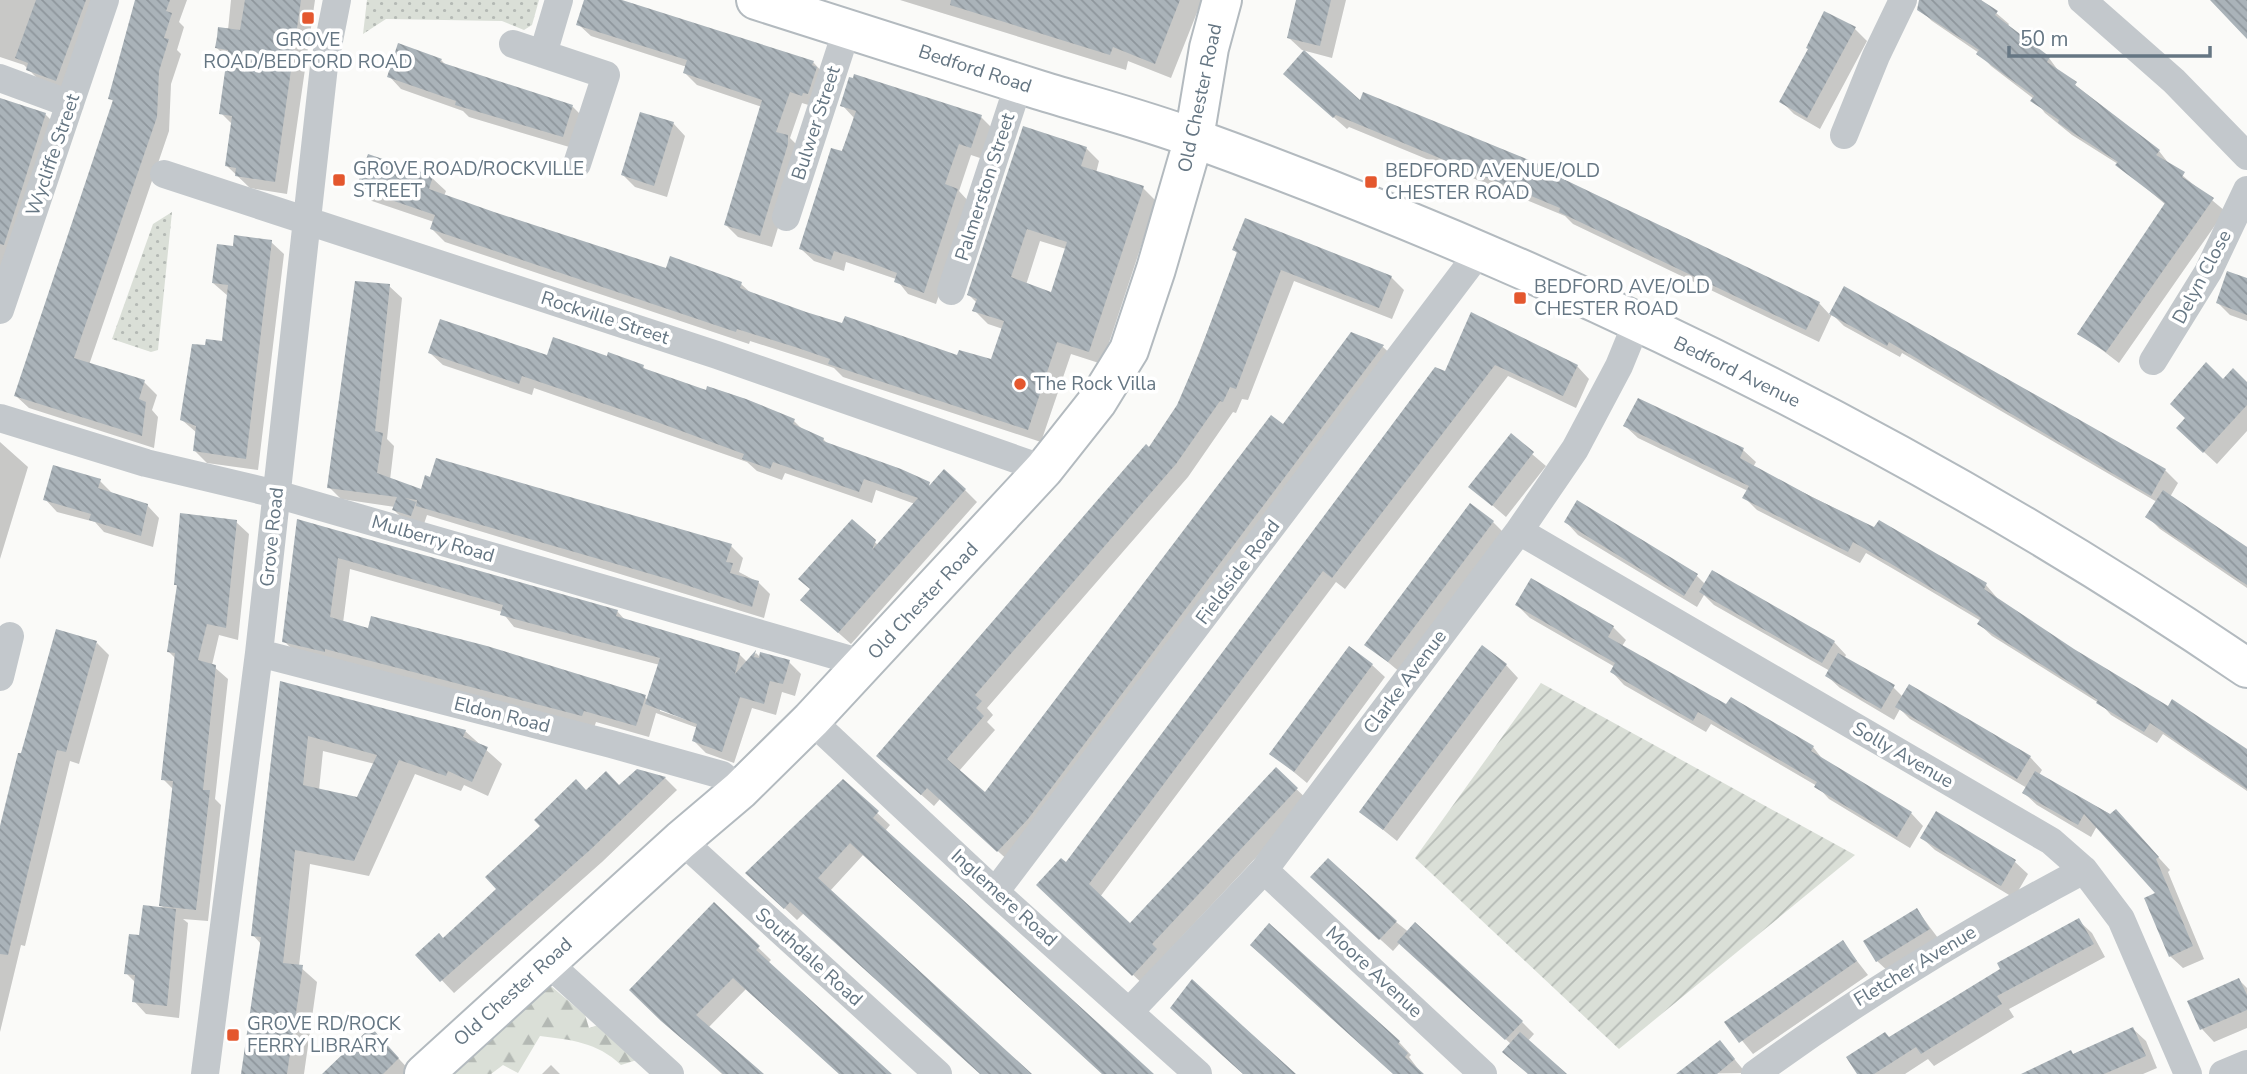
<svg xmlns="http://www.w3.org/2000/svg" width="2247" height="1074" viewBox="0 0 2247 1074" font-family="'Nunito Sans',sans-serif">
<defs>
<pattern id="grass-dots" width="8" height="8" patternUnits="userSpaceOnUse" patternTransform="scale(1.75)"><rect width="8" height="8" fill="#dadfd7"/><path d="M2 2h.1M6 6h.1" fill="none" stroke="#b4b9b4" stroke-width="1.8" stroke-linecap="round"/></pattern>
<pattern id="forest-firs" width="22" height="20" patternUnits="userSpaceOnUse" patternTransform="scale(1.75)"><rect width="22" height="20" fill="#dadfd7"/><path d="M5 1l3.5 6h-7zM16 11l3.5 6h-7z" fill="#b4b9b4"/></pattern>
<pattern id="garden-furrows" width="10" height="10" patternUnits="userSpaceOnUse" patternTransform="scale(1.75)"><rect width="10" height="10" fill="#dadfd7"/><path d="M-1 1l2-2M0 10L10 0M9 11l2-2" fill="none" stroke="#b4b9b4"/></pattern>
<pattern id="building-back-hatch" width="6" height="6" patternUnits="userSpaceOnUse" patternTransform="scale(1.75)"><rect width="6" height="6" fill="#aab3b9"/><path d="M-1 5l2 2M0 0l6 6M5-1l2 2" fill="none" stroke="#8e969c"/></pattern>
</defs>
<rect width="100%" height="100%" fill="#fafaf8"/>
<path fill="url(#grass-dots)" d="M367,0H539L532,25L524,30L502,21L386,19L363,34Z
M172,212L158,350L151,352L112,339L153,224Z"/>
<path fill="url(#forest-firs)" d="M545,981L585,1015L589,1028L601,1024L640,1059L621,1065C597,1042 571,1040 540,1036L518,1073L503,1065L491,1074H448Z"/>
<path fill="url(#garden-furrows)" d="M1541,683L1855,855L1619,1049L1415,858Z"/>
<path fill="#0003" fill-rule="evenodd" d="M0,0H110L69,93L41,82L24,65L0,57Z
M139,0H187L179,22L184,27L177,50L181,54L171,84L169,131L89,365L144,382L157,395L152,410L158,417L154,448L29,408L16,396L114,102L110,98Z
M231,0H315L287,194L250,188L227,166L233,125L221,113L229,60L217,48L228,30Z
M586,0H616L813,62L825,75L815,107L802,103L790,138L802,150L772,247L738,237L726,225L762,107L697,85L685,73L687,67L591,36L578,24Z
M900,0H1202L1171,78L1128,61L1126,70Z
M1298,0H1346L1332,58L1302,50L1289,38Z
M1921,0H1981L2009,24L2007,27L2049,58L2060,73L2159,151L2170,165L2225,211L2119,363L2080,333L2166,205L2118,164L2072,135L2045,113L2034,99L1991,66L1979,53L1932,21L1919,9Z
M1854,28L1867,41L1820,129L1794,114L1781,101Z
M441,60L447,66L573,107L585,119L576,149L469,117L463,111L401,89L389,76Z
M1298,86L1361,103L1555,173L1563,181L1819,303L1830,315L1845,289L2165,470L2178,483L2170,497L2247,549V588L2160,529L2147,516L2157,502L1902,353L1900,357L1844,326L1832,314L1819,342L1573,224L1565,216L1349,127L1347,129Z
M842,105L981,117L993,129L983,159L971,155L959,191L970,203L936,304L908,294L896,279L846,262L844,271L814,261L801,249L855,119Z
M0,110L45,114L58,127L0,302Z
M673,123L685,136L667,197L635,187L623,175Z
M1086,148L1099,161L1096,173L1143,188L1156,201L1102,364L1071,354L1041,442L843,377L834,368L810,360L750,341L749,344L445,242L432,229L434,222L372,201L358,188L432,178L446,191L444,196L667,270L741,284L752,294L806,313L958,358L992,361L1003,329L988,324L974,310L977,303L969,295ZM1040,241L1066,249L1052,294L1026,285Z
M271,242L284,254L258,470L207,463L195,451L197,433L182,420L206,347L223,343L228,296L213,283Z
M1234,250L1391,277L1404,290L1392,319L1294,281L1248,400L1242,399L1236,413L1233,412L1188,477L987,708L993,715L987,722L995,730L959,771L985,795L1283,427L1352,334L1383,347L1396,359L1011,863L940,799L934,806L891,768L1149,449L1178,406L1238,254Z
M2247,279V321L2230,315L2218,303Z
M389,286L402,298L387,439L394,446L390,480L422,491L731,546L743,558L739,572L758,582L770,594L764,618L427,515L423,527L406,522L394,510L395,507L341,499L329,487Z
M1472,314L1577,366L1589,379L1576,408L1508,376L1345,589L1336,582L1100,897L1130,926L1276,770L1309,801L1163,957L1146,987L1051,898L1066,865L1446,373Z
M430,353L608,358L643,367L648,372L794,421L804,431L823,439L830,446L931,486L965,490L977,502L851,644L815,612L811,589L852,521L879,546L915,504L876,490L872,503L785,473L782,480L757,471L747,462L534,388L532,395L443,365Z
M2223,381L2247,384V431L2217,464L2178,428Z
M1625,426L1743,450L1756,462L1753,467L1986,585L1998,599L2050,636L2168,708L2247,751V791L2163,734L2157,743L2111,715L2102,705L1992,636L1979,624L1981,621L1902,574L1866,553L1860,563L1757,510L1744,497L1748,491L1638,438Z
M1511,436L1546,466L1506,517L1471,487Z
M0,442L28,467L0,559Z
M100,481L112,493L147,505L159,518L153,547L104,532L95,522L57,512L45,499Z
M299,521L617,611L626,621L739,654L747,662L756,653L761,658L789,662L801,674L795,696L782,692L776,715L752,708L734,763L706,753L694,741L698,728L656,713L649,737L596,722L594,728L297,654L284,641ZM350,569L502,612L514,627L660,665L648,701L645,697L343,623ZM660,707L706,726L660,711Z
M236,522L249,534L238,640L219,635L212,665L228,679L215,799L221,805L208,921L183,919L188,923L179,1018L146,1014L134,1001L136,983L126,973L141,937L165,909L161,905L174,790L163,779L176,659L169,652L178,587L175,584Z
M1493,522L1506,535L1401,673L1366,644Z
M1566,522L1696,575L1706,585L1834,642L1846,655L1844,659L1893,687L1903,697L2030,757L2042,770L2039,775L2128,824L2170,870L2168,872L2204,959L2183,968L2170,956L2158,894L2097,826L2091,837L2037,805L2024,793L2027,788L1910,719L1900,709L1894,720L1840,688L1827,676L1830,671L1714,605L1704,595L1697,607L1578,535Z
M1517,605L1613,627L1626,640L1622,646L1727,706L1813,747L1824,761L1911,813L1923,826L1910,848L1829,799L1817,786L1711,724L1706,732L1624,685L1612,672L1615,667L1530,618Z
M97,643L109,655L79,764L70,761L25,946L21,945L0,1032V838L23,756Z
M1372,665L1385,677L1307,783L1272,754Z
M1506,665L1518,678L1397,841L1361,812Z
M282,683L465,731L502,764L488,796L464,785L461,791L415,774L369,876L310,864L299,966L317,982L304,1074H243L261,944L253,935ZM323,751L375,764L358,799L319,790Z
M637,770L665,778L677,790L602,862L454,993L418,955L443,940L499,890L542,826L586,792L620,787Z
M843,781L890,825L885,831L1151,1074H1103L863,855L830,891L1030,1074H981L804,913L797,920L760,885Z
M1936,814L2015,862L2028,874L2014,898L1935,850L1922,838Z
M1325,889L1396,922L1522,1022L1534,1034L1527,1042L1563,1074H1528L1511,1044L1400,943L1393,951Z
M714,905L771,960L768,963L890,1074H840L746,989L708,1028L759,1074H722L643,1002Z
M1917,910L1941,942L1890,973L1877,961Z
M2079,921L2092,933L2105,957L2009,1009L2014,1017L1934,1066L1928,1059L1905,1074H1859L1890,1039Z
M1843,943L1868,975L1753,1054L1727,1022Z
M1265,958L1399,1042L1411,1055L1409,1057L1422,1074H1394Z
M2239,980L2247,988V1028L2214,1042L2202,1029L2189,1002Z
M2133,1029L2146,1041L2157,1068L2143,1074H2026Z
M1720,1042L1746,1073L1679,1074Z
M386,1045L413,1074H325Z
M551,1065L560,1074H542Z"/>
<path fill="url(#building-back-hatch)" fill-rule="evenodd" d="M36,0H86L56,81L26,70L28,63L15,58Z
M135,0H170L166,11L172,13L164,38L169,39L159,71L157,117L74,358L145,380L139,399L146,402L142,436L14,396L113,100L108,99Z
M245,0H301L275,182L235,176L236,168L225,166L232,116L219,114L228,50L215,48L217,37L218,27L240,30Z
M584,0H622L814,61L812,65L817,67L808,94L803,93L802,96L790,92L776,132L788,135V144L760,236L724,225L762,100L683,73L687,60L576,25Z
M951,0H1180L1155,64L1113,47L1110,55L1055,38L950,5Z
M1296,0H1331L1320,46L1287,38Z
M1919,0H1981L1998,11L1995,15L2050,57L2047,62L2077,82L2075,85L2160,150L2156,155L2185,172L2182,177L2214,198L2106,352L2077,334L2165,203L2115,165L2118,162L2058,123L2059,120L2030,101L2034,96L1976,54L1979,50L1917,10Z
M2210,0H2247V39Z
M1824,11L1856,27L1807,118L1779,102L1808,49L1806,48Z
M398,43L442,59L440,62L573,105L563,137L455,105L456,101L387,77Z
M1304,50L1360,100L1363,92L1556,171L1555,175L1820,302L1806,330L1559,212L1560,208L1336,115L1333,118L1283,74Z
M854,74L982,115L971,148L959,144L945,184L958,189L924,293L894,282L897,273L874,264L834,251L831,260L799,249L831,148L842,151L856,111L840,106L849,77L853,78Z
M0,98L46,113L4,245L0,244Z
M640,112L674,122L654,186L621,175Z
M1023,126L1087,147L1081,166L1144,186L1089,352L1057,342L1028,430L828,364L830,359L795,347L737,329L736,332L430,229L435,215L356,188L368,154L433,176L429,189L494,212L666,268L670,256L742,282L740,288L806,312L842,323L845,316L957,355L959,350L991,359L1004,321L972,311L977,299L967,295ZM1027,229L1067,242L1051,292L1011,277Z
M1245,218L1392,276L1379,308L1281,270L1236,389L1230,387L1223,402L1220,401L1176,464L975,695L982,701L976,708L984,716L947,759L985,792L1271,415L1283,424L1351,332L1384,345L1028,819L997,852L927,788L921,795L876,756L1146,444L1149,447L1177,405L1199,354L1237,252L1232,250Z
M234,235L272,240L246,459L193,451L196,426L180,420L192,344L205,345L206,339L222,341L228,285L212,283L217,244L233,246Z
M2227,271L2247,278V315L2216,303Z
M355,281L390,284L375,431L383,433L377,473L421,489L425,475L430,477L436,458L732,544L726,562L733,563L730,573L759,581L752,607L668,579L416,506L417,500L405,498L416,502L411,516L392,510L397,497L327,488Z
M1844,286L2166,469L2151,496L1889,342L1887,346L1829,314Z
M1471,312L1578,365L1563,396L1495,365L1332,578L1323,571L1089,884L1130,923L1276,767L1298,788L1152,944L1157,949L1132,976L1036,885L1061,858L1066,862L1435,367L1445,371Z
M440,319L547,355L553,337L607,356L608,352L644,365L643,368L706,390L707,386L746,399L795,419L793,424L824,438L823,441L901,469L930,482L929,486L944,469L966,489L838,633L800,600L810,589L798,579L852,519L876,540L872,550L918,498L864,479L859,492L773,462L770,469L742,459L744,454L646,418L522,376L519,384L428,353Z
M2206,362L2223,379L2233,368L2247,382V405L2203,453L2176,428L2185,418L2170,404Z
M1638,398L1744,448L1740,458L1812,497L1874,527L1879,520L1987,583L1984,589L2074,649L2168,706L2172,699L2247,749V789L2150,723L2144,732L2096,703L2098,700L1977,624L1981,618L1888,562L1853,542L1848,552L1791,523L1742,498L1749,486L1623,426Z
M1511,433L1534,452L1492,506L1468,487Z
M53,465L101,479L98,488L148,504L141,536L89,520L91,514L43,500Z
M2163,490L2247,547V585L2145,517Z
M1577,500L1698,574L1684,596L1564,522Z
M1470,503L1494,521L1388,662L1364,645Z
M180,513L237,520L226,628L207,624L198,660L216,665L203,790H210L196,910L159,906L173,781L161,780L175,653L167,652L177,585H174Z
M297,519L618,610L616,616L740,653L735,674L756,650L754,657L759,658L760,652L790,660L783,684L770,681L764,704L740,697L722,752L692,741L697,724L645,704L660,658L500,615L503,605L338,558L330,617L368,628L371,616L487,646L646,695L636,726L584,711L582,716L325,649V652L282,642Z
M1712,570L1835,641L1822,663L1699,592Z
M1531,578L1614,626L1608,637L1726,704L1731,697L1814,746L1811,751L1912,812L1897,837L1814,787L1817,782L1698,712L1693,721L1610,672L1615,663L1515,605Z
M56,629L97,641L66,752L57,750L8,955L0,954V826L18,753H21Z
M1482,645L1507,664L1383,830L1359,812Z
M1349,646L1373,664L1294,772L1269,754Z
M1838,653L1895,685L1881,709L1825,676Z
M280,681L466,730L463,737L488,747L472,782L448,771L446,776L399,760L354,861L295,850L283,963L303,965L287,1074H241L261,937L251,936ZM308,736L377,755L357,797L303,785Z
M1909,684L2031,756L2017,779L1895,707Z
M637,769L666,777L590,850L440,982L415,955L439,933L443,938L496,889L485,877L540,826L534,820L576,779L586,790L606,771L619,785Z
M2035,771L2110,814L2116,809L2159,857L2156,859L2193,946L2169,957L2144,898L2155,893L2084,814L2078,825L2022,793Z
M843,779L879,811L873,818L1154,1074H1102L850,843L818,878L1032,1074H980L790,902L784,909L745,873Z
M1936,811L2016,860L2001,886L1920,838Z
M1328,858L1397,921L1379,940L1310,877Z
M714,902L760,946L756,950L892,1074H839L733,978L696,1015L764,1074H723L661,1021L629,990Z
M143,905L176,909L167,1006L132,1002L135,975L124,974L129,934L139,935Z
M1917,908L1930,929L1876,962L1863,941Z
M2079,918L2094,944L1997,996L2002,1004L1921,1054L1916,1047L1874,1074H1857L1846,1057L1885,1032L1889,1037L2000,969L1997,963Z
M1415,922L1523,1021L1505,1040L1397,942Z
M1269,923L1400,1041L1398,1044L1408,1053L1405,1057L1424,1074H1393L1250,945Z
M1843,940L1857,961L1739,1043L1724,1022Z
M2239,978L2247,995V1010L2200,1030L2187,1001Z
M1192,979L1243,1026L1296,1074H1243L1203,1038L1170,1008Z
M371,1027L399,1058L383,1074H322Z
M2133,1027L2146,1056L2104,1074H2021L2071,1050L2073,1054Z
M1520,1032L1567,1074H1528L1502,1052Z
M1720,1040L1735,1059L1717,1074H1676Z"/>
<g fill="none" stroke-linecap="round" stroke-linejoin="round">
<g stroke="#b3babf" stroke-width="42">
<path id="secondary" d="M756,0C850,30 944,60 1039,90C1091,106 1145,120 1196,139C1565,273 1923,447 2247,668
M424,1074L681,840L740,790L811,720L1044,469L1097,402L1129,350L1156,269L1194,138L1209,48L1222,0"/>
</g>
<path stroke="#c3c8cc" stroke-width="28" d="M2082,0L2174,81L2247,156
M513,44L606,75L577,164
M543,54L559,0
M0,78L70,104
M1844,135L1876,56L1903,0
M164,174L717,355L1044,469
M786,217L847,29
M951,291L1019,83
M0,310L105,0
M2153,361L2208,272L2247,190
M0,418L146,463L276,494L865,664
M1519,531L2051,841L2084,870L2121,919L2188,1074
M259,653L611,744L722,775L740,790
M0,677L10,636
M811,720L995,892L1198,1074
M681,840L938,1074
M1264,870L1483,1074
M995,892L1480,251
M547,962L670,1074
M1130,1011L1264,870L1519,531L1575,449L1619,366L1637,322
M205,1074L259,653L324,66L337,0
M1755,1074C1860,997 1969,931 2084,870
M2223,1074L2247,1064"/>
<use href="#secondary" stroke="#fff" stroke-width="38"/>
</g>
<g fill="#e4572e" stroke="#fff" stroke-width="2.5">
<rect x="301" y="11" width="14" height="14" rx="3.5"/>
<rect x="332" y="173" width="14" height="14" rx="3.5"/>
<rect x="1364" y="175" width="14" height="14" rx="3.5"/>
<rect x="1513" y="291" width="14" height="14" rx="3.5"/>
<circle cx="1020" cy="384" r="7"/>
<rect x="226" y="1028" width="14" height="14" rx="3.5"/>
</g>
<g text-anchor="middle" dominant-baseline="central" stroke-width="7" stroke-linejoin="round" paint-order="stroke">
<g font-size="19" fill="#657683" stroke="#fff" text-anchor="start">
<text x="308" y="40" text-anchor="middle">GROVE<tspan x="308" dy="22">ROAD/BEDFORD ROAD</tspan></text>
<text x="353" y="169">GROVE ROAD/ROCKVILLE<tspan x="353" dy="22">STREET</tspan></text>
<text x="1385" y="171">BEDFORD AVENUE/OLD<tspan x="1385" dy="22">CHESTER ROAD</tspan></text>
<text x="1534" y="287">BEDFORD AVE/OLD<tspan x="1534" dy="22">CHESTER ROAD</tspan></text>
<text x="1034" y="384">The Rock Villa</text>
<text x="247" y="1024">GROVE RD/ROCK<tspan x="247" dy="22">FERRY LIBRARY</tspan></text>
</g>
<g font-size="19" fill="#657683" stroke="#fff">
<text transform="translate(975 69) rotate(18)">Bedford Road</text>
<text transform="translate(1200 98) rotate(-78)">Old Chester Road</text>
<text transform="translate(816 123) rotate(-72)">Bulwer Street</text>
<text transform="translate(53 155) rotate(-71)">Wycliffe Street</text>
<text transform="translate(985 187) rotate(-72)">Palmerston Street</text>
<text transform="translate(2202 277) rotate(-62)">Delyn Close</text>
<text transform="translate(605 318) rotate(18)">Rockville Street</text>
<text transform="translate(1737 372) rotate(26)">Bedford Avenue</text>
<text transform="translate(272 537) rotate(-84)">Grove Road</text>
<text transform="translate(433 539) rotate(16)">Mulberry Road</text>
<text transform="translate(1238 572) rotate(-53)">Fieldside Road</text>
<text transform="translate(923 601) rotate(-47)">Old Chester Road</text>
<text transform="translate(1405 682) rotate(-53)">Clarke Avenue</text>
<text transform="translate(502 715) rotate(14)">Eldon Road</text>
<text transform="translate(1903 755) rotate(30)">Solly Avenue</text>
<text transform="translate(1004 898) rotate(42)">Inglemere Road</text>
<text transform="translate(809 957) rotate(42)">Southdale Road</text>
<text transform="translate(1915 966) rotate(-31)">Fletcher Avenue</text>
<text transform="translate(1374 972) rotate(43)">Moore Avenue</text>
<text transform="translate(513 992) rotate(-42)">Old Chester Road</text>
</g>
</g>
<path d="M2009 46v10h201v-10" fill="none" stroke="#657683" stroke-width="3.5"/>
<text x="2020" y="46" font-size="21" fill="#657683" stroke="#ffffff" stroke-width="5" paint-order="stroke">50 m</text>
</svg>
